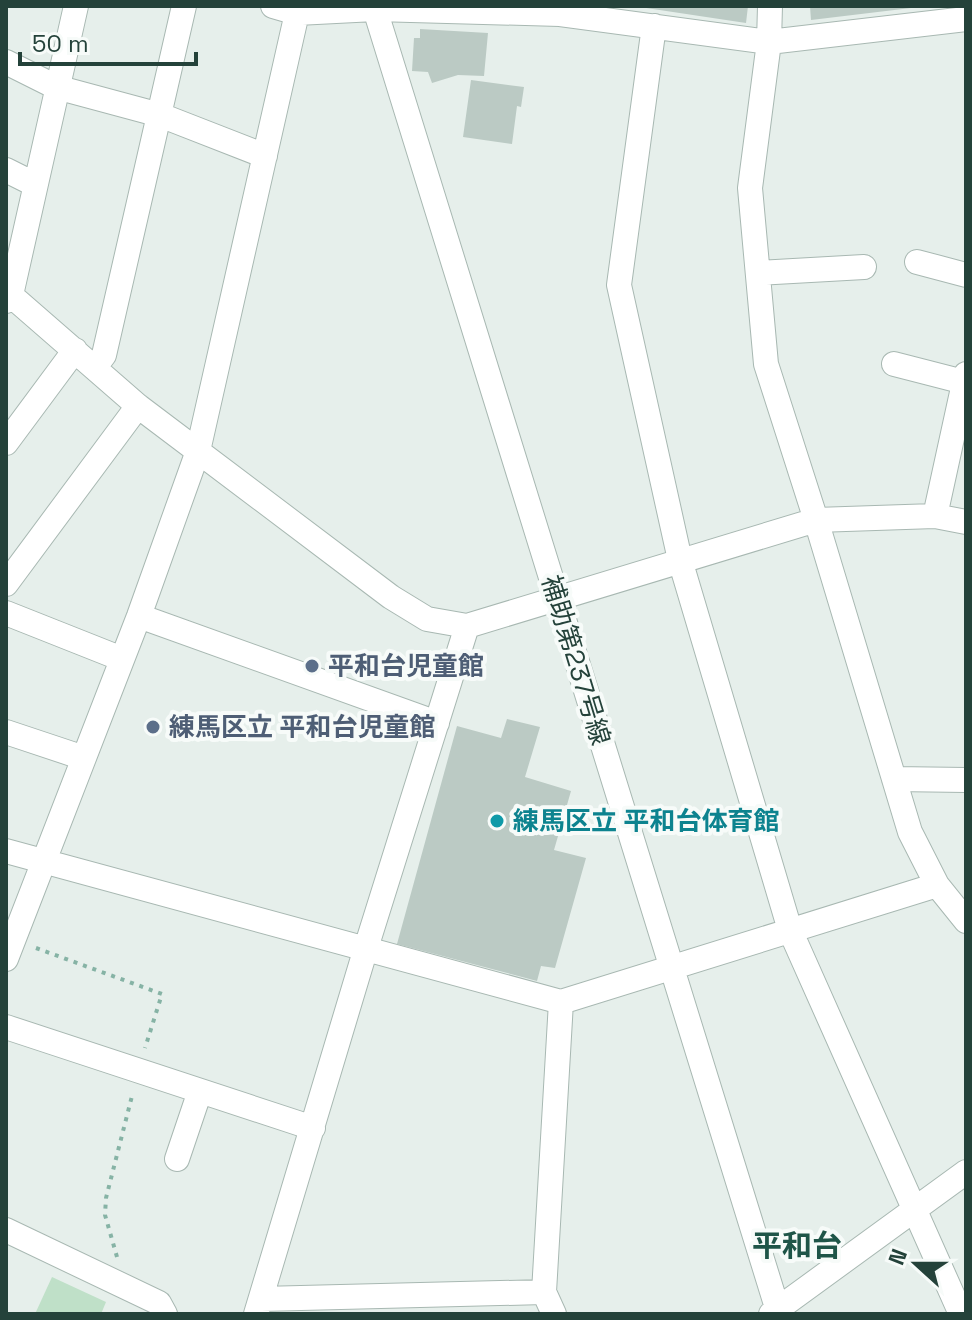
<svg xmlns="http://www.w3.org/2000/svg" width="972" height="1320" viewBox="0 0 972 1320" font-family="'Space Grotesk','Noto Sans JP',sans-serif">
<rect width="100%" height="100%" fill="#e6efeb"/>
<path fill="#bfe0c8" d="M52,1277L106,1302L101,1314H35Z"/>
<path fill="#bbcac4" d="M633,6H748L746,23Z
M810,6H911V8L811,20Z
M420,29L488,33L484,76L458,75L432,83L428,72L412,71L414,38H420Z
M471,80L524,87L521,107L517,106L512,144L463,137Z
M507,719L540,727L525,777L571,791L554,850L586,858L555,968L541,966L537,981L397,944L457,726L501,738Z"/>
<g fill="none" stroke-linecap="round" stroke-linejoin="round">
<g stroke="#a8b8b2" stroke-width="26">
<path id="minor" d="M273,6L297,13L375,9L560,14L769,42L966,19
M374,6L779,1314
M770,6L769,42L750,188L766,364L816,520L910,832L937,885L966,921
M654,26L619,285L680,560L790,930L961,1314
M6,62L56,87L160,115L265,156
M6,170L34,184
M917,262L966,275
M758,273L864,267
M6,291L138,406L391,597L427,619L467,626L816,520L935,516L966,522
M6,301L11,295L76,6
M894,364L964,382
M95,367L104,355L184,6
M6,443L75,350
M935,516L966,374
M6,584L138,406
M6,613L122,659
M139,616L437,723
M6,732L84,758
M894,779L966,780
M6,851L561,1002L937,885
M6,959L139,616L198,451L297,13
M6,1027L313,1128
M177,1159L200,1091
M6,1230L159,1303L165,1314
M261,1299L544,1292
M256,1314L366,948L467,626
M554,1314L544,1292L561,1002
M771,1314L966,1172"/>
</g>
<path stroke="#86b3a5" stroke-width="4" stroke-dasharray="4 6" stroke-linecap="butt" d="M36,948L162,994L145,1048
M117,1257L105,1215L106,1198L133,1092"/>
<use href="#minor" stroke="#fff" stroke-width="24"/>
</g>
<g fill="#5c6f8a" stroke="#f7fbf9" stroke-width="3">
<circle cx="312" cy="666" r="8"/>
<circle cx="153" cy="727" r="8"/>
</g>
<circle fill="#0f9aa8" stroke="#f7fbf9" stroke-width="3" cx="497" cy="821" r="8"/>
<g text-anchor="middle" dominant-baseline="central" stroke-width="8" stroke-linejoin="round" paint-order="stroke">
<g font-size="26" fill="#24423a" stroke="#f7fbf9">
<text transform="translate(576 660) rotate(73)">補助第237号線</text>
</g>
<g font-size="26" font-weight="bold" fill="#4e5e75" stroke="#f7fbf9" text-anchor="start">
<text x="328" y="666">平和台児童館</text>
<text x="169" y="727">練馬区立 平和台児童館</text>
</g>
<g font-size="26" font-weight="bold" fill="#0d838f" stroke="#f7fbf9" text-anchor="start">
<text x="513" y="821">練馬区立 平和台体育館</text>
</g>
<g font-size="30" font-weight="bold" fill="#1f5548" stroke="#f7fbf9">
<text x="797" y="1245">平和台</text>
</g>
</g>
<rect width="972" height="1320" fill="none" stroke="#24423a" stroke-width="16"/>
<g transform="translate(916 1264) rotate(291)" stroke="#f7fbf9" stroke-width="6" paint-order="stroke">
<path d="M0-6L14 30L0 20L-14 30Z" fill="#24423a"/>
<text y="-12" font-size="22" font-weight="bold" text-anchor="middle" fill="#24423a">N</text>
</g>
<path d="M20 52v12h176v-12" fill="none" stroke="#24423a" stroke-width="4"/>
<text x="32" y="52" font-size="24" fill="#24423a" stroke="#f7fbf9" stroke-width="6" paint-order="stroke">50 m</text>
</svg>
